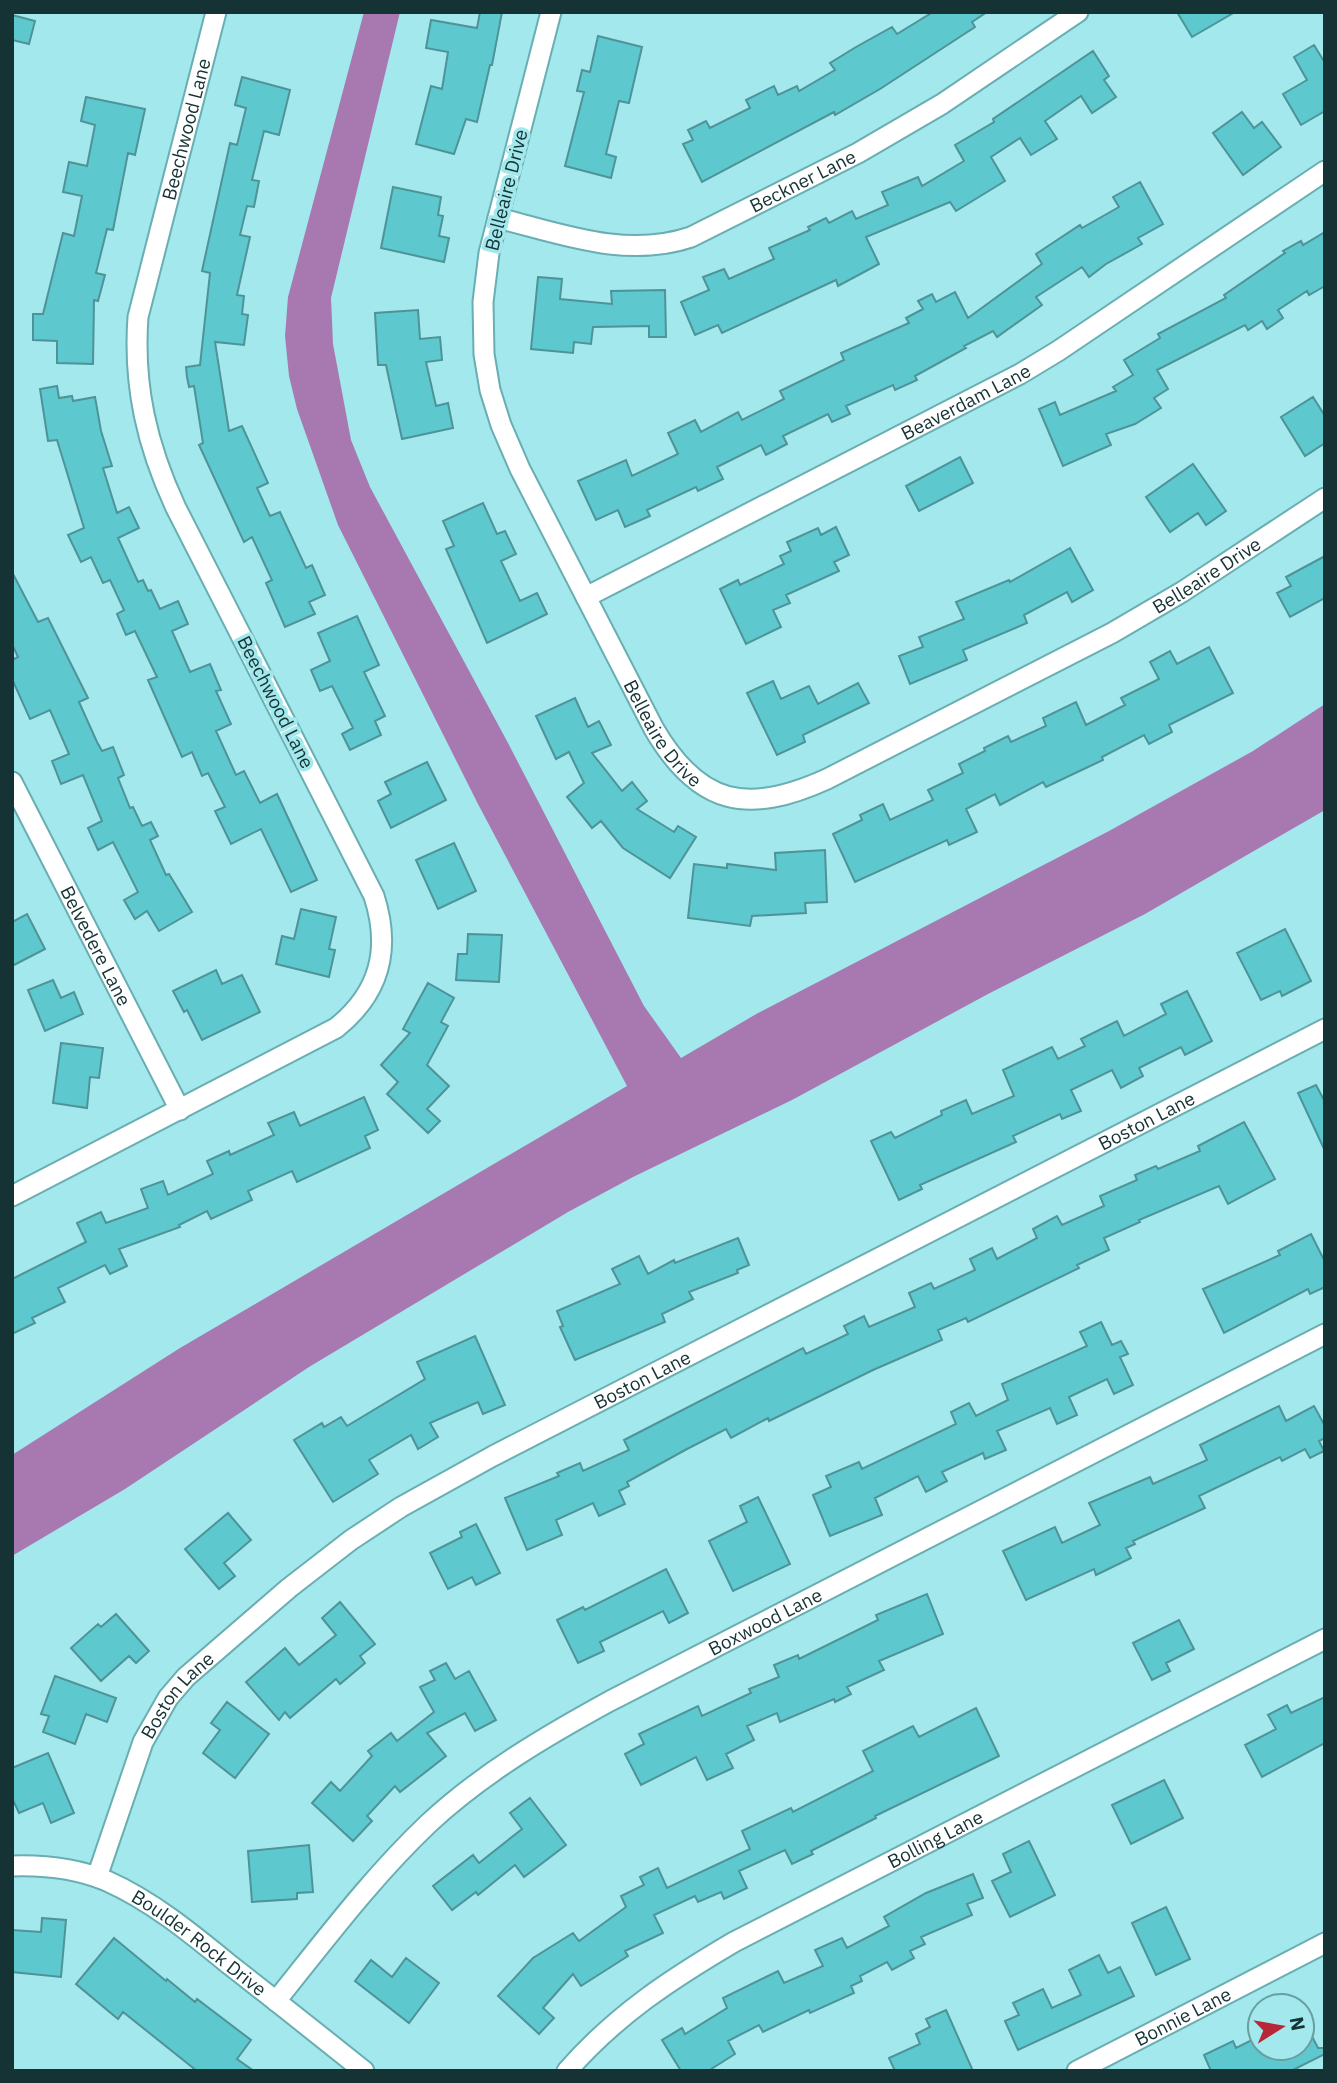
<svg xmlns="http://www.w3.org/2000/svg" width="1337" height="2083" viewBox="0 0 1337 2083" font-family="'IBM Plex Sans',sans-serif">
<rect width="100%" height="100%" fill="#a2e8ec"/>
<path fill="#a879b1" d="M364,12H400L331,298L333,344L351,440L370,487L508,743L644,1006L681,1058L758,1013L1109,831L1253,751L1325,704V810L1145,914L988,994L792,1100L633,1177L568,1212L309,1367L125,1489L12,1556V1455L180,1348L627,1086L478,804L338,525L297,409L289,376L285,336L288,297Z"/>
<path fill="#5dc8ce" stroke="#4e9397" stroke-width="2" d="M480,12H502L492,65H490L477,122L466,119L454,154L416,144L431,86L442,89L448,52L426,48L431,20L477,28Z
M933,12H987L972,22L975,27L880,89L835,115L834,112L702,182L683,144L693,140L688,130L706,121L710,128L750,108L746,100L774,86L778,95L797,86L799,91L835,70L830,63L856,47L892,27L897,34Z
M1177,12H1235L1192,37Z
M12,15L35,21L29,44L12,40Z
M598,36L642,47L629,103L619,101L606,154L616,157L611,178L565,166L584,92L577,91L582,70L590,72Z
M1314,45L1325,63V111L1301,125L1283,94L1307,80L1294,57Z
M1093,51L1109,76L1104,80L1116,97L1092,113L1081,96L1045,121L1057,139L1031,155L1020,138L991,157L1005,181L956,211L950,202L866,237L879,264L838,286L836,280L722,333L718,325L695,335L681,302L709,290L703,277L724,269L729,279L774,259L769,248L810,230L808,227L826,218L829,223L852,211L856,219L888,205L882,192L918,177L922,186L964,161L955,145L994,122L993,119Z
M242,77L290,90L279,135L264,131L252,180L259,181L254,207L247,206L240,235L250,237L237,295L244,296L242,314L248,315L244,345L215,342L229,431L242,426L268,483L257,488L270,516L280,512L306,568L312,565L325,595L309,602L315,614L285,627L266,583L272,580L252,537L244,542L199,445L203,443L194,386L189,387L187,377L186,367L200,365L210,273L202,271L230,143L237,145L246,108L235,105Z
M86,97L145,109L135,155L128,153L113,230L107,229L96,273L105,275L98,301L94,300L93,364L57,363V341L33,340V314H43L63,233L74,236L82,196L63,192L69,162L87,166L95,125L81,121Z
M1242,112L1254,128L1262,122L1281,147L1243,175L1213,133Z
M1140,182L1163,224L1138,238L1142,244L1106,264L1089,277L1082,267L1036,297L1042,305L997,337L993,331L964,346L966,348L915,376L917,380L895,390L893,385L846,406L850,414L832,422L828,414L783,436L787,444L766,455L761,445L717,467L723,479L698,491L696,487L647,510L650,516L625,527L618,510L596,520L578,481L626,460L632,476L678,454L668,433L695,420L701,432L738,412L742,420L784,399L780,391L844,360L841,353L909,323L906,318L923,309L918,301L932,294L936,302L955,292L968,318L1042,264L1036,254L1080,225L1082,228L1119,207L1113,197Z
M393,187L441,197L438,215L443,216L439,236L449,238L444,262L381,248Z
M1325,232V286L1309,295L1307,291L1278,310L1283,318L1267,329L1262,321L1248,330L1245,325L1157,370L1168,389L1154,398L1161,408L1135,424L1106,434L1111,445L1063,466L1039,409L1055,402L1060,415L1116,391L1113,387L1133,375L1124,360L1160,338L1158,334L1226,298L1224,295L1285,253L1283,251L1301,241L1303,245Z
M538,277L562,279L560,299L612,304L611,291L665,290L666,337H649V326L593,327L591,344L574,342L573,353L531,349Z
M418,310L420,339L440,337L442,360L426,362L436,406L448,403L453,428L402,439L386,365H378L375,313Z
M57,386L59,398L72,396L73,401L95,397L101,431L112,466L103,468L117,513L129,507L139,528L118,538L138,582L143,580L148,591L151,590L160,609L178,601L188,624L172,631L190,672L210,664L221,690L216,691L231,724L216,731L236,775L244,771L260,803L277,794L317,880L291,892L261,829L231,844L215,811L225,807L208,773L202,776L192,752L182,757L148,680L157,677L135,631L126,635L117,614L124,610L110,580L103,583L91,557L81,562L68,535L84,528L57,440L48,441L40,389Z
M1313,397L1325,416V443L1305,456L1281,417Z
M960,457L973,483L919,511L906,486Z
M1193,464L1226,511L1206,525L1198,513L1170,532L1146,497Z
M483,503L497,534L505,531L516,554L501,561L520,601L537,593L547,614L487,643L446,549L454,546L443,521Z
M836,527L849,555L834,562L839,571L786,595L790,603L773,610L781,627L746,644L720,589L738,580L740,585L784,564L780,556L791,551L787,542L818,528L821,535Z
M1070,548L1093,590L1072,602L1067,592L1024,615L1027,623L963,650L967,660L910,684L899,656L923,647L919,637L964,619L956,602L1009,580L1010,582Z
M1325,556V598L1290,617L1277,593L1291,586L1286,577Z
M12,572L38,622L48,618L88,698L79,702L97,742L102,751L113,747L124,775L118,778L130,808L133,807L142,826L151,822L158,836L150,840L166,875L169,874L192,912L159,931L147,911L135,919L124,900L138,892L113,842L98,850L88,828L102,821L83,775L61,784L52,761L69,754L50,710L30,719L12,679V660L18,657L12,644Z
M357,616L379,665L364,672L385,716L375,721L381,735L350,750L342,734L353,728L332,686L320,691L311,670L330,661L318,633Z
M1209,647L1233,693L1169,725L1172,732L1149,744L1144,735L1102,757L1103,760L1088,767L1046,787L1043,782L1000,805L995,794L966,809L977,832L949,845L947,840L855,882L833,834L862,820L860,815L883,804L890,820L933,800L928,790L963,773L959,764L985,751L984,748L1008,736L1011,742L1046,726L1043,718L1076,702L1086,725L1125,705L1121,698L1159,679L1150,662L1170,651L1177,664Z
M773,681L781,699L809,686L818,704L858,683L869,703L803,735L805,742L777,755L747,693Z
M575,698L588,727L599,721L611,745L592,753L622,791L632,782L647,801L637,809L674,832L678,826L696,837L670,878L623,848L601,821L592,828L567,797L584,783L569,752L556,759L536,716Z
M427,762L446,800L391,828L378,801L391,794L385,782Z
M454,843L476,891L438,909L416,860Z
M825,850L827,902L805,903L806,913L752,916L750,926L688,918L694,864L727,868V864L776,870L775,853Z
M301,909L336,917L329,949L335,950L329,977L276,964L282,936L294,939Z
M27,914L45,949L12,966V922Z
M1285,929L1311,981L1282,996L1280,991L1261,1000L1237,953Z
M468,934L502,935L499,982L456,980L458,954H467Z
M216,970L222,984L242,975L260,1012L202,1040L187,1010L184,1012L173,991Z
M53,980L61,998L74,992L83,1014L45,1031L28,990Z
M428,983L454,998L441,1022L448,1026L427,1065L449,1086L427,1109L440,1121L428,1133L387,1094L398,1082L381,1065L410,1033L403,1029Z
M1187,991L1212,1041L1185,1055L1181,1047L1139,1068L1143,1076L1121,1088L1112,1070L1071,1090L1081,1111L1062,1119L1060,1114L1013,1136L1016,1142L920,1185L922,1189L899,1200L871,1141L891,1132L895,1138L942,1115L941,1111L966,1100L972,1114L1014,1096L1003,1070L1052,1047L1058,1059L1085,1046L1081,1039L1117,1021L1124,1036L1166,1014L1161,1004Z
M61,1043L103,1048L99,1078L90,1077L87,1108L53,1103Z
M1316,1085L1325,1102V1151L1298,1093Z
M364,1097L378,1130L365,1136L370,1148L297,1182L292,1171L248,1191L252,1200L211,1219L207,1211L179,1225L180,1227L119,1249L127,1266L110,1274L105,1265L58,1288L65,1302L32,1318L35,1323L12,1334V1279L86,1242L77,1223L101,1212L106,1223L148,1208L141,1189L163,1181L168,1195L213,1174L207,1161L229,1151L230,1155L274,1135L268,1123L294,1112L300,1126Z
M1244,1122L1275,1179L1228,1204L1219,1186L1139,1220L1140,1222L1104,1238L1109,1250L1077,1265L1079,1268L968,1322L966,1318L938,1330L942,1340L873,1370L769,1421L768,1418L731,1438L726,1429L687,1449L627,1482L629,1486L619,1491L625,1504L599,1516L593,1503L556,1520L562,1535L527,1550L505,1498L559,1476L557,1473L580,1463L583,1471L629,1450L624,1440L803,1348L806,1354L848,1334L844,1326L864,1316L869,1327L915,1307L909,1293L931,1283L934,1289L975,1270L970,1259L992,1248L997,1259L1037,1238L1033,1229L1057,1216L1062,1225L1104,1206L1100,1196L1137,1180L1135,1175L1156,1166L1158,1169L1200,1151L1198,1146Z
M1311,1234L1325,1262V1287L1310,1294L1308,1289L1224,1333L1203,1289L1280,1255L1278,1251Z
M738,1238L749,1265L737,1270L738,1273L689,1292L693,1299L662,1314L665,1322L575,1360L560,1327L563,1326L557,1311L620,1284L612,1269L639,1256L648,1274L674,1260L675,1263Z
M1101,1322L1112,1345L1121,1341L1128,1354L1120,1357L1133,1385L1114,1394L1107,1379L1069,1397L1077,1415L1057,1424L1050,1408L997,1431L1006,1450L985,1459L983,1453L942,1472L947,1481L926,1492L918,1476L875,1498L882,1515L830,1536L813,1495L831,1487L826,1476L859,1462L862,1469L956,1424L951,1412L969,1403L976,1416L1008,1400L1002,1384L1087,1346L1080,1332Z
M475,1336L505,1405L483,1414L478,1402L430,1423L438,1437L418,1449L411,1435L369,1460L378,1474L333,1502L294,1440L322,1423L324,1427L341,1417L347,1426L425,1379L417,1362Z
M1279,1406L1286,1421L1314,1406L1325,1426V1438L1319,1441L1324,1451L1310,1458L1305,1449L1282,1461L1280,1457L1199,1496L1205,1508L1133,1541L1135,1544L1126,1548L1131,1558L1096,1575L1094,1569L1026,1600L1003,1551L1055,1527L1062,1543L1100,1525L1089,1503L1150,1477L1153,1484L1207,1460L1200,1445Z
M758,1497L790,1564L733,1591L709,1541L747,1522L740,1506Z
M228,1513L251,1540L224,1563L235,1576L219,1589L185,1549Z
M476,1524L500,1573L476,1585L472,1577L448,1589L430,1553L462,1537L460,1532Z
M666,1569L688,1613L669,1623L663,1611L600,1642L604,1651L578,1663L557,1620L583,1607L585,1610Z
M927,1594L943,1634L879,1661L884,1670L847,1687L851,1694L835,1702L834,1699L780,1722L777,1713L747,1726L754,1740L726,1754L733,1768L707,1780L696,1757L641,1785L625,1754L644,1744L639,1734L698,1706L702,1716L751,1693L749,1689L779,1677L774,1665L798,1655L799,1659L878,1620L876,1615Z
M340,1602L375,1644L360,1656L365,1663L340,1684L336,1679L290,1718L285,1712L279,1720L246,1682L285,1648L299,1665L336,1635L322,1618Z
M116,1614L149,1651L136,1663L129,1656L101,1681L71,1648L98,1624L101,1627Z
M1179,1620L1194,1649L1166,1663L1170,1671L1152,1680L1133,1643Z
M446,1663L455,1679L469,1671L496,1720L475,1731L465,1713L427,1733L446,1756L400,1792L395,1786L367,1816L372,1821L353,1841L312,1803L331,1782L340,1791L372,1756L368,1751L391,1733L397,1741L434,1712L420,1687L435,1680L430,1671Z
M55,1676L116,1698L107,1722L86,1714L75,1744L43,1732L49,1716L41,1714Z
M1325,1697V1743L1262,1777L1245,1745L1276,1729L1268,1715L1287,1705L1291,1713Z
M227,1702L269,1734L235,1778L203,1753L220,1730L211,1723Z
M976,1708L999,1756L875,1816L876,1818L811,1851L813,1854L792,1864L785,1850L739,1871L747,1888L724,1899L721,1892L698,1902L695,1896L654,1915L663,1933L625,1951L628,1956L581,1986L573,1974L543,2008L554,2018L539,2034L498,1996L533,1958L573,1933L579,1941L626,1907L621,1896L644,1885L640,1877L658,1868L667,1888L750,1849L742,1831L791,1808L793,1812L873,1771L863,1751L913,1726L919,1737Z
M48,1753L74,1813L51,1823L43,1803L19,1813L12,1798V1768Z
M1164,1780L1183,1818L1131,1844L1112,1805Z
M530,1798L566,1845L524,1877L515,1865L478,1895L476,1892L452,1910L433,1886L473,1855L479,1863L522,1829L510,1813Z
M1029,1841L1055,1895L1010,1917L992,1881L1011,1872L1003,1854Z
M309,1845L313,1892L297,1893V1899L252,1902L248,1851Z
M973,1874L983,1898L967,1904L972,1915L921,1937L925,1944L910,1951L914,1958L892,1970L887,1962L860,1976L862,1981L851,1986L854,1993L810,2013L809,2010L763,2032L759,2025L728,2041L735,2054L708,2071H681L662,2040L682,2028L685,2034L727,2008L723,1998L778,1971L784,1983L823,1966L815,1950L842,1938L847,1948L889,1926L884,1917L926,1893Z
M1166,1907L1190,1959L1156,1975L1132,1923Z
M42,1918L66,1920L61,1977L12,1972V1930L41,1932Z
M114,1938L166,1981L167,1979L195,2002L197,1999L251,2040L237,2059L254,2071H197L123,2012L118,2019L76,1984Z
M1099,1955L1108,1973L1120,1967L1134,1996L1018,2050L1005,2021L1019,2015L1013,2003L1043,1989L1052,2008L1081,1995L1069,1970Z
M406,1958L439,1983L409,2023L355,1981L371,1960L392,1977Z
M946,2010L973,2071H895L889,2058L920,2044L916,2034L930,2027L926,2019Z
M1302,2017L1318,2048H1325V2054L1291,2071H1211L1204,2055L1233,2041L1236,2048L1260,2036V2048H1302Z"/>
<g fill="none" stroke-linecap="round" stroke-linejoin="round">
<g stroke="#69aeb2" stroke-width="23">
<g id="minor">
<path id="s1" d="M551,12L489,253L483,302L484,354L490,390L501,425L520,469L654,729C699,806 748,815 827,779L1112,633L1182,592L1325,498"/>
<path id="s2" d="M498,218C562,234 626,259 691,237L858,153L942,104L1078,12"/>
<path id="s3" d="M586,597L1020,374L1058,351L1325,171"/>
<path id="s4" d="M12,782L180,1110"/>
<path id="s5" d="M12,1196L336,1028C380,993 391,949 374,896L176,508C147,446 133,386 138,317L216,12"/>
<path id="s6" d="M12,1866C43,1865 78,1869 107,1881C152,1901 192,1934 230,1965C275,2000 319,2035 364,2071"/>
<path id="s7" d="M97,1877L143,1742L168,1698L186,1677L289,1588L351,1540L401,1507L493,1456L1325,1029"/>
<path id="s8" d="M276,2001C325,1940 372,1877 429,1823C483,1773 546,1736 610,1701L1325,1334"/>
<path id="s9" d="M567,2071C616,2015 671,1979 734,1942L1325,1639"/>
<path id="s10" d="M1077,2071L1325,1943"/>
</g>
</g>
<use href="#minor" stroke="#fff" stroke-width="19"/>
</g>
<g text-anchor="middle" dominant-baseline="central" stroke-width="7" stroke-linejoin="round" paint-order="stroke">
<g font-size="19" fill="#153234" stroke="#a2e8ec">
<text stroke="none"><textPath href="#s5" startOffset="1339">Beechwood Lane</textPath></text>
<text stroke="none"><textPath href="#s2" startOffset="322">Beckner Lane</textPath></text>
<text transform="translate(506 190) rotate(-76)">Belleaire Drive</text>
<text stroke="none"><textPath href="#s3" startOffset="427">Beaverdam Lane</textPath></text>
<text stroke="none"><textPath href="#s1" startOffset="1400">Belleaire Drive</textPath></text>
<text transform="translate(276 702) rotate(63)">Beechwood Lane</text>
<text stroke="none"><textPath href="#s1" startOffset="772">Belleaire Drive</textPath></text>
<text stroke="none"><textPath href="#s4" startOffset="184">Belvedere Lane</textPath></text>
<text stroke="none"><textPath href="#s7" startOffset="1335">Boston Lane</textPath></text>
<text stroke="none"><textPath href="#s7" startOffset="768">Boston Lane</textPath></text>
<text stroke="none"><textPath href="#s8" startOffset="628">Boxwood Lane</textPath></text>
<text stroke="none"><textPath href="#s7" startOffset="201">Boston Lane</textPath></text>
<text stroke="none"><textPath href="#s9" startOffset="438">Bolling Lane</textPath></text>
<text stroke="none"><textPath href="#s6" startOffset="208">Boulder Rock Drive</textPath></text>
<text stroke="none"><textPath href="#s10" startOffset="119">Bonnie Lane</textPath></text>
</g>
</g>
<rect width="1337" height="2083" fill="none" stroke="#153234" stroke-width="28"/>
<g transform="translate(1281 2027) rotate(79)"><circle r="33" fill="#a2e8ec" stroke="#6a9fa2" stroke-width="2"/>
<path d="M0-5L12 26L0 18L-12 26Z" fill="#b82637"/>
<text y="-10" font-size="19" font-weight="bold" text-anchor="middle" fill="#153234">N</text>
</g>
</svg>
